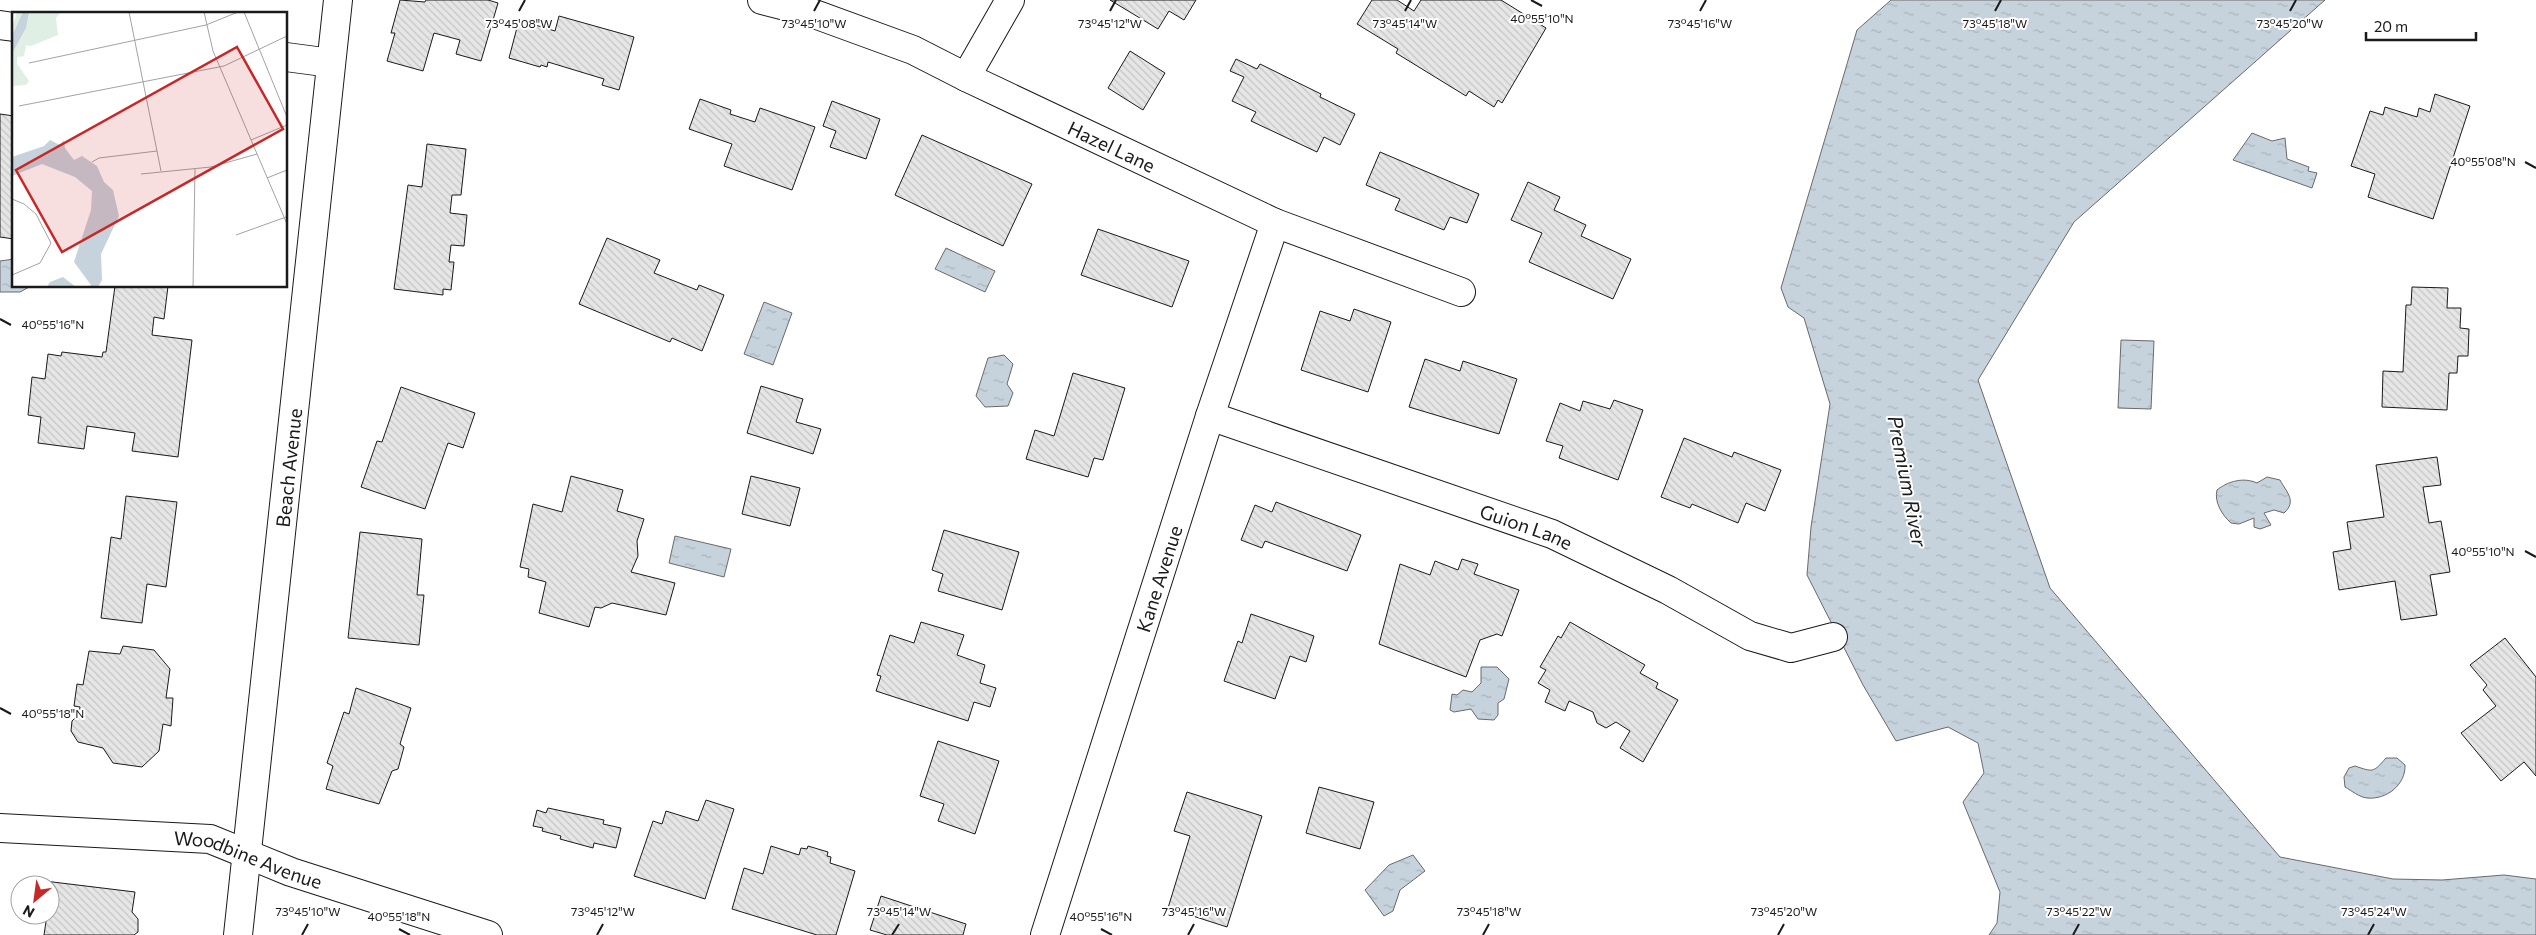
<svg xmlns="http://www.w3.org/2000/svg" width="2536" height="935" viewBox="0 0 2536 935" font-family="Commissioner,sans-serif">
<defs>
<pattern id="water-ripples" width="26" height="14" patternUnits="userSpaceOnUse" patternTransform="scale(1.25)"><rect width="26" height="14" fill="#c6d2dc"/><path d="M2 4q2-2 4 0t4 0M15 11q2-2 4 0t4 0" fill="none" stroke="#aab4bc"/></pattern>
<pattern id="building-back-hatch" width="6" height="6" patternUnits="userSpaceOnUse" patternTransform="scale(1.25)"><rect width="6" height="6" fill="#e6e6e6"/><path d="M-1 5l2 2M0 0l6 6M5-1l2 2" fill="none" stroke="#c5c5c5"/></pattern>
</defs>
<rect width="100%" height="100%" fill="#fff"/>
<path fill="url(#water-ripples)" stroke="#6a6a6a" d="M1891,0H2325L2074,222L1978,380L2050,588L2280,857L2393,879L2442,880L2504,875L2536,879V935H1989L1997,923L2000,892L1963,802L1984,773L1978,743L1948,727L1896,741L1863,685L1807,575L1811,527L1830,404L1804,318L1788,307L1781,288L1857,30Z
M2252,133L2272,141L2285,138L2287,159L2309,167L2308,171L2317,173L2312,188L2233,160Z
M946,248L995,271L985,292L935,269Z
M14,259V286H31L20,292H0V261Z
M764,302L792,313L773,365L744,354Z
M2121,340L2154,341L2151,409L2118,408Z
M1004,355L1013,364L1007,384L1013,393L1008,406L985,407L976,396L988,358Z
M2267,477L2280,480C2287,493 2297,501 2284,513L2274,510L2264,513L2271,525L2260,529L2254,527V518L2239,524L2231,523C2222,515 2214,502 2217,490C2228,481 2244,477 2257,483Z
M675,536L731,549L724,577L669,563Z
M1481,667H1497L1509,679L1504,699L1498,703V715L1494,720L1478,719L1471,709L1454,712L1450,710L1452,694L1457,695L1463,690L1472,692L1481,683Z
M2386,758H2397L2405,765C2406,784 2387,800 2367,798C2359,797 2352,791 2345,787L2344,777L2349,768L2355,766C2373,772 2373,773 2386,758Z
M1413,855L1425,871L1400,890L1393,911L1384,916L1365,890L1389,865Z"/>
<path fill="url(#building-back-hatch)" stroke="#1a1a1a" d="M400,0L425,2L426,0H488L498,3L481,61L456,54L460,40L434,33L423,71L387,61L395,33H391Z
M1110,0H1196L1184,20L1169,11L1158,29Z
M1372,0H1397L1414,11L1421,0H1501L1546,28L1502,103L1498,100L1494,107L1469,91L1466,96L1396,53L1398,49L1357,24Z
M559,16L634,37L619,90L602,85L604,79L548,62L547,67L541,65L540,67L509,58L519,20L555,31Z
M1130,51L1165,73L1143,110L1108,88Z
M1236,59L1257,69L1260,64L1321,94L1320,97L1355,114L1340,145L1324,137L1317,152L1251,121L1256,112L1232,101L1244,77L1230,71Z
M2435,94L2470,106L2433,219L2368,197L2375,174L2351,166L2370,111L2383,115L2385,107L2417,117L2419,108L2430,112Z
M700,99L731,110L730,114L755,122L760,108L815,127L792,190L724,166L732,144L689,129Z
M832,101L880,119L866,159L830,147L836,131L823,126Z
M0,114L14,116V239L0,237Z
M922,135L1032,184L1003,246L895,195Z
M427,144L466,149L461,195H452L450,213L467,215L464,246L451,245L449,262H454L451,290L443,289V295L394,289L408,185L422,187Z
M1380,152L1479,194L1467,223L1450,217L1444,230L1395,210L1400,199L1366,185Z
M1528,182L1560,197L1554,210L1586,225L1581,236L1631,259L1613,299L1529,262L1542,233L1511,220Z
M1098,229L1189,261L1172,307L1081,275Z
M607,238L660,260L654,273L697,290L699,285L724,295L702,351L672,338L670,342L579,304Z
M115,286H168L164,319L154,317L152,335L192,340L178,457L132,451L135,433L87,426L84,449L38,443L41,417L28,415L32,377L45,379L48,354L61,356L62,352L102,357L103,352H106Z
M2412,287L2448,288L2447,308H2461L2460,328L2469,329L2468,356H2458L2457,373H2449L2447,410L2382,407L2383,371L2403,372L2406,305H2411Z
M1354,309L1391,322L1368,392L1301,370L1320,311L1350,321Z
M1425,359L1460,371L1463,361L1517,379L1499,434L1409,407Z
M1073,373L1125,388L1103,460L1094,458L1088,477L1026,459L1035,430L1054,436Z
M761,386L803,399L796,422L821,429L813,454L747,433Z
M401,387L475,413L463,448L448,443L425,509L361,487L377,441L382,442Z
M1614,400L1643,410L1618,480L1559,458L1563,446L1546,441L1560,403L1580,411L1583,401L1610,409Z
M1684,438L1732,457L1734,452L1781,470L1765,511L1746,503L1738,523L1692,504L1690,508L1661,497Z
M2437,457L2441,485L2423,487L2429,523L2441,521L2450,572L2430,575L2437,615L2401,620L2395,581L2339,590L2333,552L2351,549L2347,522L2384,517L2376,465Z
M571,476L623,490L617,511L644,519L637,541L638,556L631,572L675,583L666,615L612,603L601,608L595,607L589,627L539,613L546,582L528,577L529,569L520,567L533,504L562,512Z
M751,476L800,488L790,526L742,514Z
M126,496L177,502L166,587L147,584L142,623L101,618L111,537L121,539Z
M1276,502L1361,535L1347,571L1265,541L1262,548L1241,540L1255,505L1272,512Z
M944,530L1019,552L1002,610L938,591L943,574L932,570Z
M360,532L422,539L417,595H424L419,645L348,638Z
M1462,559L1478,564L1474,574L1519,590L1502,636L1497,634L1480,640L1466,677L1379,644L1400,564L1430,575L1435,561L1458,570Z
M1251,614L1314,636L1306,662L1290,656L1275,699L1224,681L1238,641L1242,643Z
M921,622L964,635L957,655L985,665L980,683L996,688L990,707L974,702L968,721L876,691L881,676L877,675L890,635L914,643Z
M1570,622L1645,665L1640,673L1658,683L1656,688L1678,700L1643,762L1620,748L1630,731L1616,722L1606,728L1597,723L1593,712L1569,701L1565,711L1545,702L1550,690L1538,683L1546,670L1540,667L1558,636L1561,638Z
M2505,638L2536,677V776L2524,762L2501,781L2461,733L2496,706L2483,690L2487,685L2470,665Z
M123,646L154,650L170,669L166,698H173L171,726L163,724L159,751L142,767L113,763L103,748L78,742L71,731L72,721L79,714L80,707L74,706L77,684L83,685L89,651L120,654Z
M356,688L411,708L400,744L404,747L398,769L392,771L379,804L326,789L333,766L327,763L344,712L349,714Z
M938,741L999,761L975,834L938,821L944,804L920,796Z
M1319,787L1374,802L1360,849L1306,833Z
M1187,792L1262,816L1227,927L1168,908L1190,836L1174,831Z
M706,800L734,809L705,899L634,876L653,821L662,824L666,811L698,821Z
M548,808L604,820L603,824L621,828L616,848L594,843L593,848L560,839L561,836L542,831L543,828L533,826L537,810L546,813Z
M771,846L799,855L801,848L807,849L808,846L828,852L827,856L831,857L830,863L855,871L836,935H817L732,909L744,868L763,874Z
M28,879L135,892L132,912L138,919V932L134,935H44L47,915H50V885H27Z
M881,896L966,924L963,935H887L870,930Z"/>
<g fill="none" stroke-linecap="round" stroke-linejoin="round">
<g stroke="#1a1a1a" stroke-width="30">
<g id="street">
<path id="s1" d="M762,0L809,12L913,50L966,77L1275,223L1461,292"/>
<path d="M0,25L14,27"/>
<path d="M286,57L331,63"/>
<path d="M966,77L1010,0"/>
<path id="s2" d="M1210,416L1552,534L1668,590L1750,636L1791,648L1833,637"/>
<path id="s3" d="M0,828L210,839L291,872L488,935"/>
<path id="s4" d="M1045,935L1210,416L1275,223"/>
</g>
</g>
<g stroke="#1a1a1a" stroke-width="30">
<g id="secondary">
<path id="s5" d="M238,935L338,0"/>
</g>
</g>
<use href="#street" stroke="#fff" stroke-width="28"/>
<use href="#secondary" stroke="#fff" stroke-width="28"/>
</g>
<path fill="none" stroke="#1a1a1a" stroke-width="2" d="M1531,0L1542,6M519,11L525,0M814,11L820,0M1110,11L1116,0M1405,11L1411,0M1700,11L1706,0M1995,11L2001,0M2290,11L2296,0M2525,162L2536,168M0,319L11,325M2525,551L2536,557M0,708L11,714M399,929L410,935M1101,929L1112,935M302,935L308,924M597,935L603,924M892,935L899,924M1188,935L1194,924M1483,935L1489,924M1778,935L1784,924M2073,935L2079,924M2368,935L2374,924"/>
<g text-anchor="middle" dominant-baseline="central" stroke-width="4" stroke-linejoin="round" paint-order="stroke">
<g font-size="19" fill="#1a1a1a" stroke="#fff">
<text stroke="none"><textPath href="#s1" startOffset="380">Hazel Lane</textPath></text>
<text stroke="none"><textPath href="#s5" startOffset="470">Beach Avenue</textPath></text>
<text stroke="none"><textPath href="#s2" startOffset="335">Guion Lane</textPath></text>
<text stroke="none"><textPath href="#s4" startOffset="374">Kane Avenue</textPath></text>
<text stroke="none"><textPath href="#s3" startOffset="252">Woodbine Avenue</textPath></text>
</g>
<g font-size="20" font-style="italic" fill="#1a1a1a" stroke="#fff">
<text transform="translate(1908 481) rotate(79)">Premium River</text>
</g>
</g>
<g transform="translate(12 12)">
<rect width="275" height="275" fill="#fff"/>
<path d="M5,0H18L5,45V52L17,69L14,73L0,74V16Z" fill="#e0efe3"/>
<path d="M18,0H49L44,6L46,23L19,34L14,33L12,44L5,45Z" fill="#e0efe3"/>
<path d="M11,0H17L14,16L0,41V24ZM38,128L48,133L52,128L53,136L62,148L70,144L85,154L92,170L101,178L107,204L89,242L90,268L86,275H75L79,273L62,250L79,198L80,179L63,165L30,152L0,164V145L32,134ZM51,265L64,275H35L38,270Z" fill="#c6d2dc"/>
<path fill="none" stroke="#a3a3a3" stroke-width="1" d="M117,0L149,159M192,0L201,39L275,212M232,0L275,105M17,51L194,13L226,0M7,94L212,54L275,24M239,128L275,113M80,150L87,146L145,139M129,162L199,155L245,142M255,166L275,158M0,187L12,192L24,202L39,231L28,251L0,263M224,223L274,205M181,275L183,157"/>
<path fill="#c62828" fill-opacity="0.15" stroke="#c62828" stroke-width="2.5" d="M225,35L271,117L50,240L4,158Z"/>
<rect width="275" height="275" fill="none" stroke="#1a1a1a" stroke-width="2.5"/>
</g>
<g font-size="12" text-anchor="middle" fill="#1a1a1a" stroke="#fff" stroke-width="4" stroke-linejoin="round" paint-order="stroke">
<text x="1542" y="23">40°55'10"N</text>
<text x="519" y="28">73°45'08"W</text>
<text x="814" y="28">73°45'10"W</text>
<text x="1110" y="28">73°45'12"W</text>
<text x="1405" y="28">73°45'14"W</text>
<text x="1700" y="28">73°45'16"W</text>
<text x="1995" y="28">73°45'18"W</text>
<text x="2290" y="28">73°45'20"W</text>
<text x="2483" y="166">40°55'08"N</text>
<text x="53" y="329">40°55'16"N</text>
<text x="2483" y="556">40°55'10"N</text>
<text x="53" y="718">40°55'18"N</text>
<text x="308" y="916">73°45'10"W</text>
<text x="603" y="916">73°45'12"W</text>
<text x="899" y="916">73°45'14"W</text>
<text x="1194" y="916">73°45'16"W</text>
<text x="1489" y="916">73°45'18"W</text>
<text x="1784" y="916">73°45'20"W</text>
<text x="2079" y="916">73°45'22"W</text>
<text x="2374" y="916">73°45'24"W</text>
<text x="399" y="921">40°55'18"N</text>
<text x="1101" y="921">40°55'16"N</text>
</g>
<g transform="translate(35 900) rotate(209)"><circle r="24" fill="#ffffff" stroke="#a3a3a3"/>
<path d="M0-4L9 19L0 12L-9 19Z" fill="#c62828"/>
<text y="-8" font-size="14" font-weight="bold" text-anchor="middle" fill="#1a1a1a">N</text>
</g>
<path d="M2366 32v8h110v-8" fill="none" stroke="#1a1a1a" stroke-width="2.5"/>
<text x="2374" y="32" font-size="15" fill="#1a1a1a" stroke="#ffffff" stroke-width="4" paint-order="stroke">20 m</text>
</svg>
